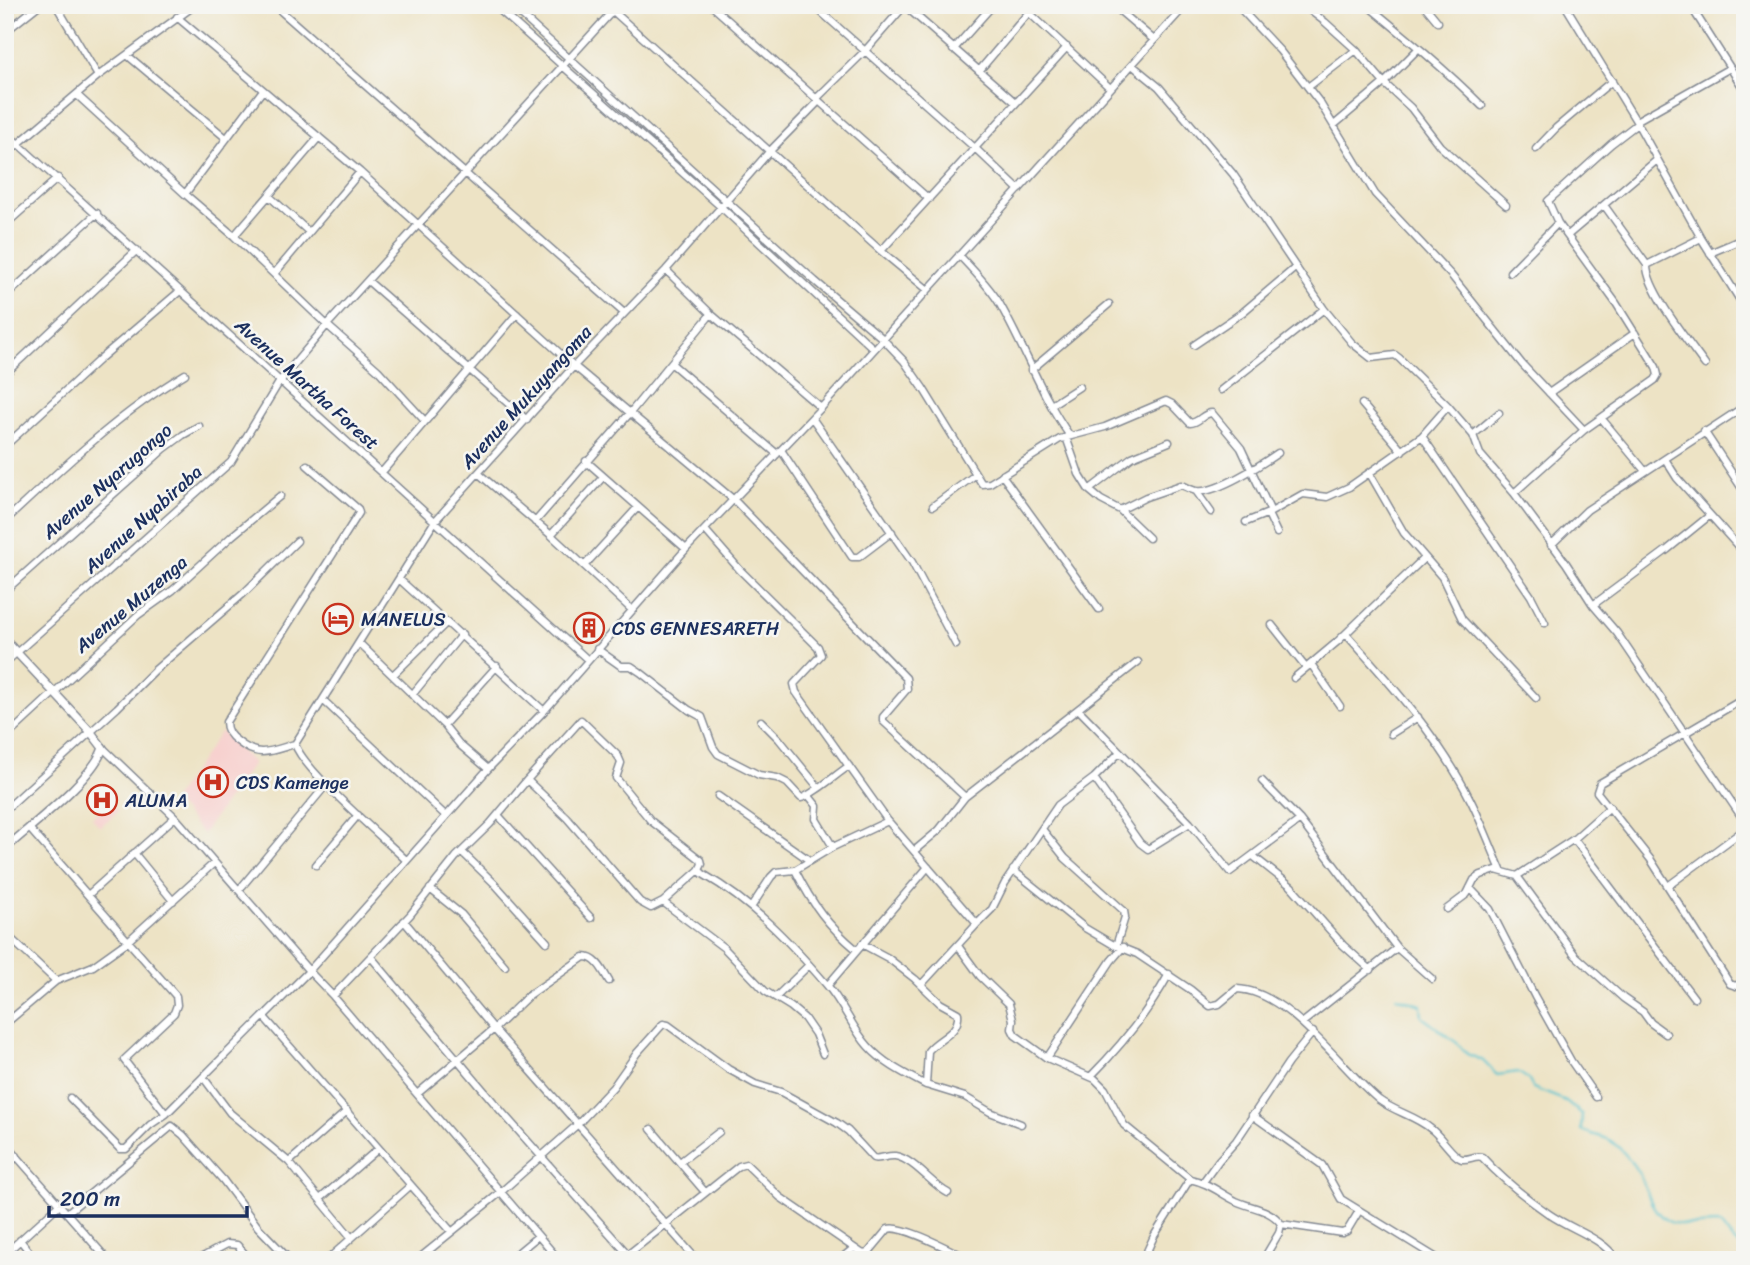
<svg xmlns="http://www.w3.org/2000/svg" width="1750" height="1265" viewBox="0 0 1750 1265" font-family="Sriracha,sans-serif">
<rect width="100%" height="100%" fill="#f6f6f2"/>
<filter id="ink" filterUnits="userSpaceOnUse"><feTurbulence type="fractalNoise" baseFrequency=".0143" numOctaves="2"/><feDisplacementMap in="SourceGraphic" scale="14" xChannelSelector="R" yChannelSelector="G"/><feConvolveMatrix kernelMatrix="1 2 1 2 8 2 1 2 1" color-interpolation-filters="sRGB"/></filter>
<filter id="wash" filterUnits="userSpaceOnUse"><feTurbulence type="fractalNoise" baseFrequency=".00686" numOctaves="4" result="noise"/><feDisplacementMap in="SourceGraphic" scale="28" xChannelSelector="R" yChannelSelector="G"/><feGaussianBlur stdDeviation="1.57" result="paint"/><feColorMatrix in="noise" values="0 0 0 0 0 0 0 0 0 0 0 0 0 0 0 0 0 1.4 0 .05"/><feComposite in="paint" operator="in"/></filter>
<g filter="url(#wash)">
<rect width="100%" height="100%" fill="#ede3c5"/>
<path fill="#f7d0ce" d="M221,731L253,763L203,834L173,800Z
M96,784L118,811L100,827L92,817L101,809L87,792Z"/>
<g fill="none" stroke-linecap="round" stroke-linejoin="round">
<path stroke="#57c3d0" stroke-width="2" d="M5,141L12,148
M1397,997L1421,1005L1422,1017L1457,1043L1467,1054L1482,1060L1497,1075L1518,1072L1528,1079L1533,1088L1566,1101L1582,1114L1581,1130C1590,1135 1603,1136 1611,1141C1622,1149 1632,1162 1639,1174C1648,1189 1649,1209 1666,1220C1679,1228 1704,1224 1720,1224L1733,1241L1745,1249"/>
</g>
</g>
<g filter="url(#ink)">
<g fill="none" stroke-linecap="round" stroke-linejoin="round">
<g stroke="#848992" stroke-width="9">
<path id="minor" d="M56,5L98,76
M274,5L624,313
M494,5L721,207L874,349
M510,5L815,281L882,338L904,361L923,388L982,484L990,483L1060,439L1105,427L1166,401L1172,404L1190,423C1199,423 1203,413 1212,413L1241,448L1271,512L1303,494L1327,497L1349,487L1422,436L1448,406
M711,5L929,199
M813,5L976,149L1019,190
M904,5L1016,103
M1021,5L1110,88
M1113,5L1154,40
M1237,5L1280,51L1320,103L1375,194L1451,275L1522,364L1584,430
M1303,5L1325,22L1356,50L1384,83L1411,108L1440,146L1506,205
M1367,5C1406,37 1446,70 1482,106
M1424,5L1438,22
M1565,5L1636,121L1701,238L1745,308
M1690,5L1745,91
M613,11L881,251L928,290
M177,17L360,172L574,366L734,500L906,678L907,689L883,717V721L965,797
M5,32L39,5
M953,50L993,5
M127,55L226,138
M1132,65L1159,87L1233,174L1324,309L1352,343L1371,358L1395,355L1399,358L1448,406L1473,435L1480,454L1514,493L1566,563L1593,605L1617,633L1745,822
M979,71L1029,12
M1308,87L1356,50
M77,95L185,194L234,236L327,325L378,370L424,420
M817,98L865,51L905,5
M1636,121L1730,68
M1334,125L1384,83L1418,49
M5,132L588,660
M1536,149L1556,128L1612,81
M5,155L98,76L195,5
M185,194L263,90
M269,196L309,232
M1604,205L1647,265C1646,289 1690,344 1705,365
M5,225L58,178
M1568,235L1657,160
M234,236L319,137
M881,251L1067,47
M1710,253L1745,238
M959,255C973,270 987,284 998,301C1024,345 1040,394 1070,436
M1647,265L1701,238
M666,270L711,314L821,408
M1510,272L1558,223
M274,274L360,172
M368,281L527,420
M5,297L97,213
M1194,345L1243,312L1295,268
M672,364L777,454
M1031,370L1109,304
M5,374L137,250
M1221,390L1324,309
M1549,393L1635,333
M1362,404L1402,451
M1051,405L1079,387
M812,418L912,562L956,645
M1602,419L1645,471
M1704,431L1745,493
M1473,435L1499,413
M1422,436L1531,596L1545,623
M1066,437L1079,474L1089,490L1101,500L1120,510L1149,538
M5,446L101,358L180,291
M781,450L852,557H859L892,532
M1665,459L1677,478L1745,554
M586,461L686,549
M382,472L517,314
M478,473L551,535L632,610
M1370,474L1404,533L1442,577L1462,619L1536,698
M1002,475L1099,609
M1089,490L1132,457L1169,442
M1196,491L1211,512
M1514,493L1584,430L1655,380L1658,375L1656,367L1616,303L1558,223L1548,201L1611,144L1637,124
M933,506L975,475
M1120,510L1146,497L1181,485C1186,486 1192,491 1197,491C1216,494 1262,464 1278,453
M1268,514L1277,533
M5,521C62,468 118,414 185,374
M535,522L630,413L711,314
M1246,522L1271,512
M706,531L740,570L818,647L821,655L794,684L796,692L888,821L977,924L992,909L1005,883L1058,805L1094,778L1119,753
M551,535L603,477
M1551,545L1587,510L1745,406
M585,565L638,507
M399,579L544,711
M5,591L164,449L183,435L199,426
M1593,605L1667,550L1709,516
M1272,625L1306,668
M1346,634C1392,685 1440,738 1471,801C1482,823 1491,847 1501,870
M359,643L444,725L460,745L488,769
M597,649L621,666H631L640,672L689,710L702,717L713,747L718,754L759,775L777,778L787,783L801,798C810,797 838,773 849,766
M5,663L231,462L280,381L327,325L618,5
M1311,664L1340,706
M393,675L447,622
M1294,678L1337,642L1424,558
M412,695L462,634
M1745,698L1600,783L1597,792L1651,860L1730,984L1736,986L1745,980
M323,700L446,816
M1078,709L1138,662
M761,721L779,739L818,787
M444,725L497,666
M1391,734L1418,717
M5,738L138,615L173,590L232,536L280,496
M295,744L435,521L574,366L666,270L769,152L819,101
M295,744C270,751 259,759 237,741C230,736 226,731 226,722L359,513L358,509L307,465
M295,744C304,771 382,837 406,860
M103,748L175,817L309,971L333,996L559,1260
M1094,778L1140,843L1148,849L1190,823
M1262,781L1300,820L1397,948L1432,979
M718,796L809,860
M809,796L817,806L816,819L833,847
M5,810L117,708L155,670L243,594L297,541
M498,815L591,918
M29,828L176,996L177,1005L174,1013L124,1060L166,1114
M1042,829L1065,858L1124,911L1125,917L1116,946
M1574,839L1694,998
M914,851L939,830L965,797L1078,709L1190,823L1230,872L1300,820
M462,852L495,884L547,942
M134,853L173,901
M1253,856L1291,886L1343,945L1371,970
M316,865L358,815
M795,870C812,904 828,926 857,950
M1013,870L1085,928L1112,944L1137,954L1191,990L1210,1006L1219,1004L1237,989C1289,991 1341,1069 1379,1100C1395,1112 1416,1116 1431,1129C1440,1135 1453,1157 1462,1159C1469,1160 1475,1155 1482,1157C1501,1178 1526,1198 1549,1214C1572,1230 1602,1237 1617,1260
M1517,876L1575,955L1623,998L1643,1012L1651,1023L1666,1034
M1668,886L1745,829
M1470,888L1490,909L1535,997L1571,1061L1596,1097
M430,889L461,914L505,966
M239,890L327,784
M88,895L175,817
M663,902L699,870
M752,906L771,877L776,872L795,870L833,847L888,821
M1447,909L1467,894L1474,880L1481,875L1496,870L1517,876L1574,839L1610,807
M404,921L494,1029L697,1260
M5,933L56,981
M862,944L888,958L915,979L940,1003L958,1013C960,1034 939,1037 928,1051L926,1085L965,1097L990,1112L1021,1124
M958,946L980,976L1009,1004L1013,1020L1012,1029L1015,1035L1047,1058
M1123,947L1111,961L1047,1058L1095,1079L1105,1089L1124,1125L1190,1179L1154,1236L1143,1260
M371,957L501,1111L633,1260
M828,985L928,867
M921,985L977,924
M333,996L410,915L456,857L490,824L527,780
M776,997L809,965
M264,1017L451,1231
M1302,1023L1397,948
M5,1024L56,981L93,966L128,941L214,863
M823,1054L815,1034L804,1018L791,1007L765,991L724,948L663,902L651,908L640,902L567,818L527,780L581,720L618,756L621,763L616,778L651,821L701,860L702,864L699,870L703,874C752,902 790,942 826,984C843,1003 852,1028 868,1046C884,1064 905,1074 926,1085
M1091,1076C1121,1046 1148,1012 1169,974
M203,1077L230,1113L289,1162
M417,1094L494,1029L528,996L584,957C597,957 603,971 609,981
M70,1098L120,1149H126L150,1125L166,1114L309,971L488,769L544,711L686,549L821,408L1186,5
M347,1111L289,1162L351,1237
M1252,1115L1322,1165L1341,1199L1440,1260
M651,1129L705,1192
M5,1143L108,1260
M680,1162L719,1132
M5,1168L17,1156
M1190,1179C1209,1183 1220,1193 1236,1201C1251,1208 1271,1209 1281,1224L1279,1233L1263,1260
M1203,1182L1219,1160L1236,1141L1288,1063L1313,1032
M320,1199L378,1149
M67,1213L172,1126L183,1135L223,1180L258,1227L290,1260
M1281,1224L1342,1233L1347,1231L1359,1211
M20,1240L36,1260
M5,1254L60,1204
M1264,1257L1278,1260
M197,1260L227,1244L237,1245L250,1260
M327,1260L410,1186
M417,1260L501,1192L578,1124L613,1087L637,1053L663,1024L668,1025L728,1069L755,1084L781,1092L837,1123L848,1131L873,1158C881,1160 887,1155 895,1156C914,1159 932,1185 948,1193
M509,1260L538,1236
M621,1260L739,1166L746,1164L780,1197L863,1254L868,1253L888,1229C903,1224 954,1252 971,1260
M839,1260L854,1248
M1660,1260L1664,1258L1666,1260"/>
</g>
<g stroke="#848992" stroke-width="10">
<path id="tertiary" d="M5,640L90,731L103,748C93,779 30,826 5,849"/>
</g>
<use href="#minor" stroke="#fff" stroke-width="6"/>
<use href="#tertiary" stroke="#fff" stroke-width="7"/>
</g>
</g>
<defs>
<g id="hotel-ring" transform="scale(1.575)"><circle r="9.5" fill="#f6f6f2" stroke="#c8321e" stroke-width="1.5"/><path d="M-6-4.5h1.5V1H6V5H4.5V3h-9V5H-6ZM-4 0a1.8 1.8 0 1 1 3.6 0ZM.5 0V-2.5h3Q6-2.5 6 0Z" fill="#c8321e"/></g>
<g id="building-ring" transform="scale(1.575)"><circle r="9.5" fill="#f6f6f2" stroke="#c8321e" stroke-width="1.5"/><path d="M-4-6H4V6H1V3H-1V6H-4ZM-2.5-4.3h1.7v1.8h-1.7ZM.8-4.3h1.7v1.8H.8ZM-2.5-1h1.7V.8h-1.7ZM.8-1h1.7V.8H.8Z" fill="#c8321e"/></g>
<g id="hospital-ring" transform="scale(1.575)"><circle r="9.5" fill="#f6f6f2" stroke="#c8321e" stroke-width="1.5"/><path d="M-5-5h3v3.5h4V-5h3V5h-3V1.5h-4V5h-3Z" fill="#c8321e"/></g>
</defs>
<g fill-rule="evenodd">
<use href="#hotel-ring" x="338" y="619"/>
<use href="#building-ring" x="589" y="628"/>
<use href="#hospital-ring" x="213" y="782"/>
<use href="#hospital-ring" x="102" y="800"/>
</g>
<g text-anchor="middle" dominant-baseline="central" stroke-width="5" stroke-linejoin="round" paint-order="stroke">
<g font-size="19" fill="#1b2f5e" stroke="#f6f6f2">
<text transform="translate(307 384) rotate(42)">Avenue Martha Forest</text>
<text transform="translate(526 397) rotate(-48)">Avenue Mukuyangoma</text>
<text transform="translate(107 481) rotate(-41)">Avenue Nyarugongo</text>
<text transform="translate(143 519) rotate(-42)">Avenue Nyabiraba</text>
<text transform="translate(131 604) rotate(-40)">Avenue Muzenga</text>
</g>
<g font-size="19" fill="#1b2f5e" stroke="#f6f6f2" text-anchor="start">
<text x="361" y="619">MANELUS</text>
<text x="612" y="628">CDS GENNESARETH</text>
<text x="236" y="782">CDS Kamenge</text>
<text x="125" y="800">ALUMA</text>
</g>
</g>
<rect width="1750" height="1265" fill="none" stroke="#f6f6f2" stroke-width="28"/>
<path d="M49 1206v10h198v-10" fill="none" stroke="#1b2f5e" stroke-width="3.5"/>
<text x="60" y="1206" font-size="21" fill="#1b2f5e" stroke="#f6f6f2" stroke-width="5" paint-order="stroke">200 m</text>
</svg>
